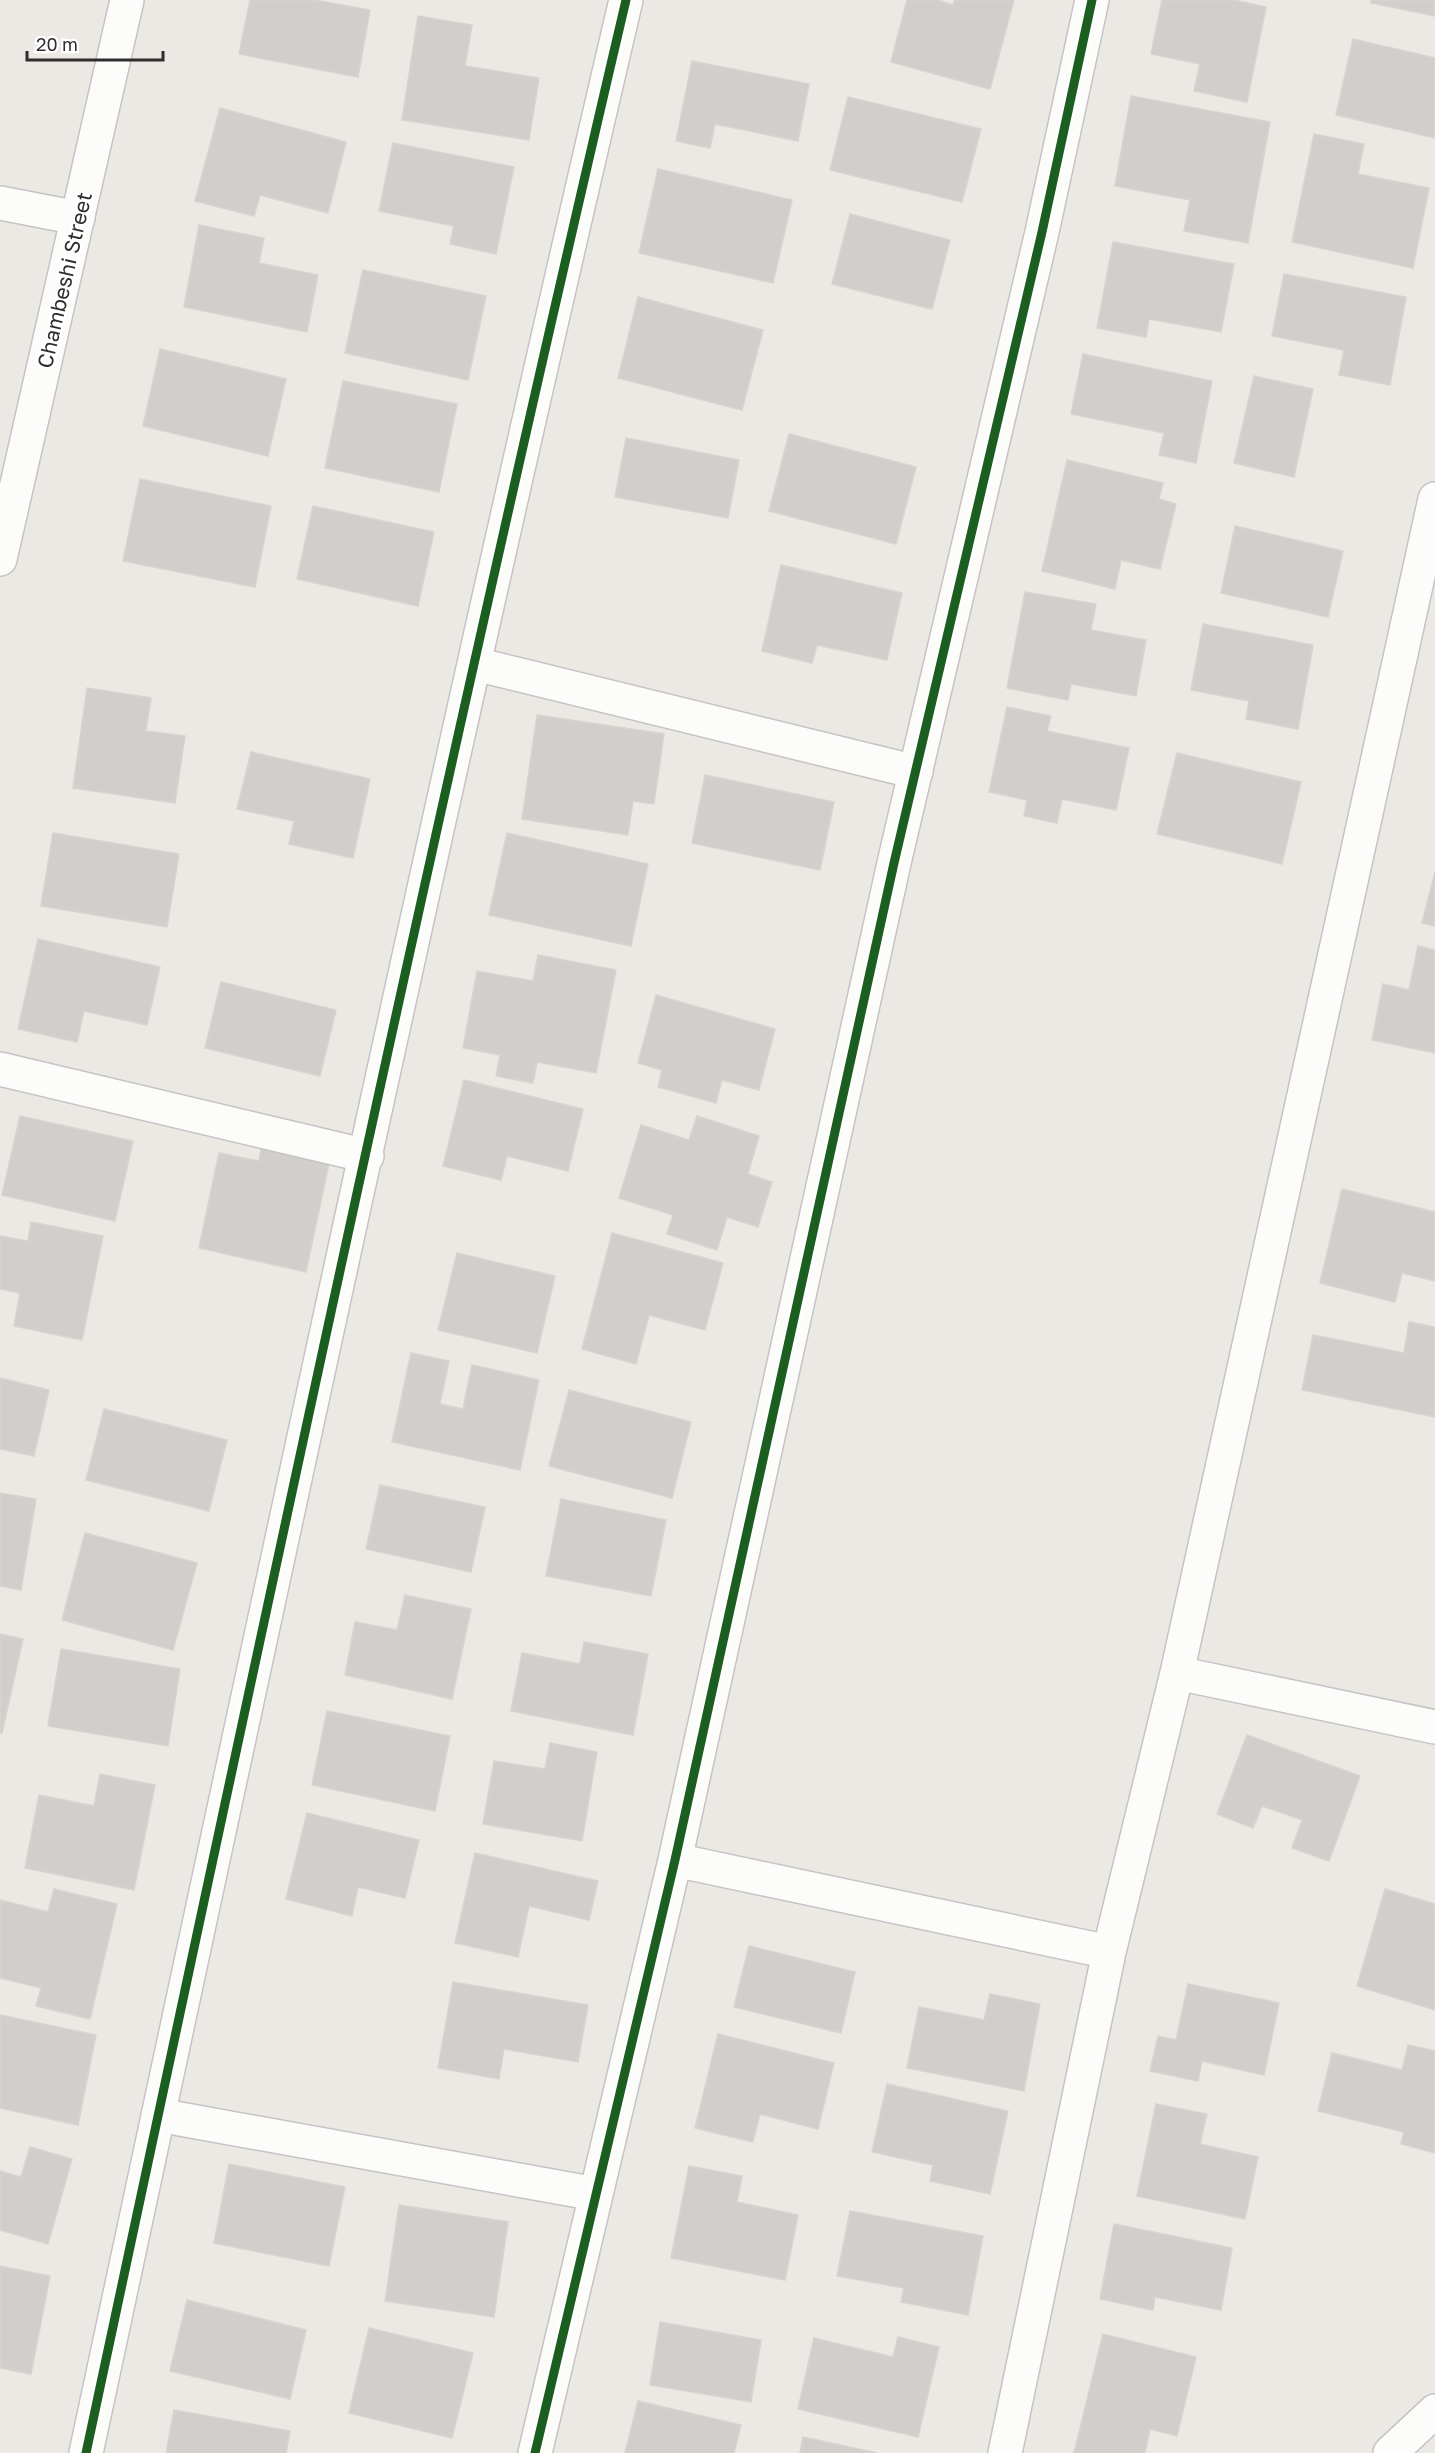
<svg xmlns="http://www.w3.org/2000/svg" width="1435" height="2453" viewBox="0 0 1435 2453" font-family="'Golos Text',sans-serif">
<rect width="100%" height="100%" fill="#ece8e4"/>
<path fill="#d1cecb" stroke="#d7d4d0" stroke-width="1.5" d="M250,0H315L370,10L358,77L239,54Z
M907,0H937L953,5L955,0H1014L990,89L891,62Z
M1162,0H1234L1266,7L1247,102L1194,91L1200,64L1151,54Z
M1371,0H1435V16L1371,3Z
M418,16L472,25L465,66L539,78L529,140L402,120Z
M1353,39L1435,58V138L1336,115Z
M692,61L809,84L798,141L715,124L710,148L676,141Z
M1131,96L1270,122L1248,243L1184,231L1190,200L1115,186Z
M848,97L981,129L962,202L830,170Z
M220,108L346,142L328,213L260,195L254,216L195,201Z
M1314,134L1364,144L1358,174L1429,188L1413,268L1292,242Z
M393,143L514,167L496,254L450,244L454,226L379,211Z
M658,169L792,200L773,283L639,253Z
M850,214L950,240L932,309L832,284Z
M199,225L264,238L259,263L318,275L307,332L184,307Z
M1113,242L1234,264L1221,332L1149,319L1146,337L1097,328Z
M363,270L486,296L468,380L345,353Z
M1284,274L1406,297L1390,385L1339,375L1344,350L1272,336Z
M638,297L763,330L742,410L618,378Z
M160,349L286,379L268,456L143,426Z
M1083,354L1212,381L1196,463L1159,455L1164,433L1071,414Z
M1254,376L1313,389L1294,477L1234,463Z
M343,381L457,404L439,492L325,468Z
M789,434L916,467L896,544L769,511Z
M626,438L739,460L728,518L615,497Z
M1067,460L1163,483L1159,499L1176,504L1160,569L1121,560L1115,589L1042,571Z
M140,479L271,506L255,587L123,561Z
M313,506L434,532L418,606L297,579Z
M1235,526L1343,551L1328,617L1221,593Z
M781,565L902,593L887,660L817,645L812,663L762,651Z
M1025,592L1096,604L1091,630L1146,640L1136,696L1071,684L1068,700L1007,688Z
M1203,624L1313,645L1298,729L1246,719L1249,701L1191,690Z
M87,688L151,698L146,731L185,736L175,803L73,788Z
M1007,707L1051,716L1047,731L1129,748L1116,810L1062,799L1057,823L1024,816L1027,800L989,792Z
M537,715L664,734L654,804L633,801L628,835L522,819Z
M251,752L370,779L353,858L289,844L294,821L237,809Z
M1177,753L1301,782L1282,864L1157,834Z
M705,775L834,802L820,870L692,843Z
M53,833L179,854L167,927L41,906Z
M507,833L648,864L631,946L489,915Z
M1435,872V926L1422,923Z
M38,939L160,967L147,1025L84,1011L77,1042L18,1029Z
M1418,946L1435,950V1053L1372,1040L1383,984L1409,990Z
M538,955L616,970L596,1073L537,1062L533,1083L496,1076L500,1055L463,1048L477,971L533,981Z
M221,982L336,1010L320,1076L205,1048Z
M656,995L775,1029L759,1090L722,1080L716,1103L658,1087L662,1070L638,1063Z
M464,1080L583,1109L568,1171L507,1156L501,1180L443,1166Z
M20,1116L133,1141L115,1221L2,1195Z
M697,1116L759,1136L748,1174L772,1182L758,1227L727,1217L717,1250L667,1234L673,1215L619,1198L641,1125L689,1140Z
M263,1139L331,1154L306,1272L199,1248L219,1153L259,1161Z
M1342,1189L1435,1212V1281L1402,1273L1395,1302L1320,1283Z
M31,1222L103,1236L82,1340L14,1326L20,1293L0,1289V1236L28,1241Z
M612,1233L723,1263L705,1330L649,1315L636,1364L582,1349Z
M457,1253L555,1276L537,1353L438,1330Z
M1409,1322L1435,1327V1417L1302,1390L1313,1335L1404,1353Z
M411,1353L449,1361L440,1404L463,1409L472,1365L539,1380L520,1470L392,1442Z
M0,1378L49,1390L34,1456L0,1449Z
M569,1390L691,1422L672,1498L549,1466Z
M104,1409L227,1440L209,1511L86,1480Z
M380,1485L485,1507L471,1572L366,1549Z
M0,1493L36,1499L21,1590L0,1586Z
M561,1499L666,1520L651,1596L546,1576Z
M85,1533L197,1563L173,1650L62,1620Z
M405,1595L471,1609L452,1699L345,1675L355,1622L397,1630Z
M0,1634L23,1639L2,1733H0Z
M584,1642L648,1654L633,1735L511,1711L522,1653L580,1664Z
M61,1649L180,1669L168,1746L48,1726Z
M327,1711L450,1736L435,1811L312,1785Z
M1247,1735L1360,1776L1329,1861L1292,1848L1302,1820L1262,1806L1253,1828L1217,1814Z
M550,1743L597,1752L582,1841L483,1824L494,1761L545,1769Z
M100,1774L155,1785L134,1890L25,1868L39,1795L94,1806Z
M307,1813L419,1840L405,1898L358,1887L352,1916L286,1899Z
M475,1853L598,1881L589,1920L529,1906L518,1957L455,1943Z
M54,1889L117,1904L90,2019L36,2006L41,1988L0,1978V1900L48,1912Z
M1385,1889L1435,1904V2010L1357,1986Z
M749,1946L855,1972L841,2033L734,2007Z
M453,1982L588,2005L578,2062L504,2049L499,2079L438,2068Z
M1188,1984L1279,2003L1264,2075L1202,2061L1198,2081L1150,2071L1158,2036L1176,2040Z
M990,1994L1040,2004L1024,2091L907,2068L919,2007L984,2020Z
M0,2015L96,2035L78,2125L0,2108Z
M718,2034L834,2063L818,2129L760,2114L753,2142L695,2128Z
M1408,2045L1435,2051V2153L1401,2144L1404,2132L1318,2111L1332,2053L1402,2070Z
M887,2084L1008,2111L990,2194L930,2181L933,2165L872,2152Z
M1156,2104L1207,2114L1200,2144L1258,2157L1245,2219L1137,2196Z
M30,2147L72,2159L48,2244L0,2230V2171L21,2177Z
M229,2164L345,2187L329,2266L214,2243Z
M689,2166L742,2176L737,2202L798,2215L785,2280L671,2258Z
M399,2205L508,2222L494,2317L385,2301Z
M850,2211L983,2236L968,2315L901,2302L904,2288L837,2276Z
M1114,2224L1232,2248L1221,2310L1155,2297L1153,2310L1100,2299Z
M0,2266L50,2276L31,2374L0,2368Z
M187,2300L306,2330L290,2399L170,2371Z
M660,2322L761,2340L751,2402L650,2385Z
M369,2328L473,2353L452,2438L349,2413Z
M1103,2334L1196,2357L1177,2436L1150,2429L1145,2453H1074Z
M898,2337L939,2347L918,2437L798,2409L814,2338L893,2357Z
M638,2401L741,2425L734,2453H625Z
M174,2410L290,2431L286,2453H166Z
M803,2437L877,2453H800Z"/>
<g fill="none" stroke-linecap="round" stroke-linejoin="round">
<g stroke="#c5c4c5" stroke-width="36">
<path id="street" d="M0,203L78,218
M475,664L916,772
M0,1069L367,1156
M1177,1673L1435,1727
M675,1860L1109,1952
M158,2115L596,2194
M86,2453C261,1634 435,815 626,0
M535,2453L675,1860L894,863L1042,232L1092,0
M1005,2453L1109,1952L1177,1673L1435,499
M1390,2453L1435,2411"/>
</g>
<g stroke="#c5c4c5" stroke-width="36">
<path id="secondary" d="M0,559L127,0"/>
</g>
<use href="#street" stroke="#fcfcfb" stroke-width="33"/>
<use href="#secondary" stroke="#fcfcfb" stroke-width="33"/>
<g stroke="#fff" stroke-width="13">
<path id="cycleway" d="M86,2453C261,1634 435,815 626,0
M535,2453L675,1860L894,863L1042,232L1092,0"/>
</g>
<use href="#cycleway" stroke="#1b5e20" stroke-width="9"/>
</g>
<g text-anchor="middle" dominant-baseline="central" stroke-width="5" stroke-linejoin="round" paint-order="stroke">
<g font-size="21" fill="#2e2e2e" stroke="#fff">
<text transform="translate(64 280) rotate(-77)">Chambeshi Street</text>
</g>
</g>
<path d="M27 51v9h136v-9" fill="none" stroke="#2e2e2e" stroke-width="3"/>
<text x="36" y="51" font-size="18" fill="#2e2e2e" stroke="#ffffff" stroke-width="4.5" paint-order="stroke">20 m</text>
</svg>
